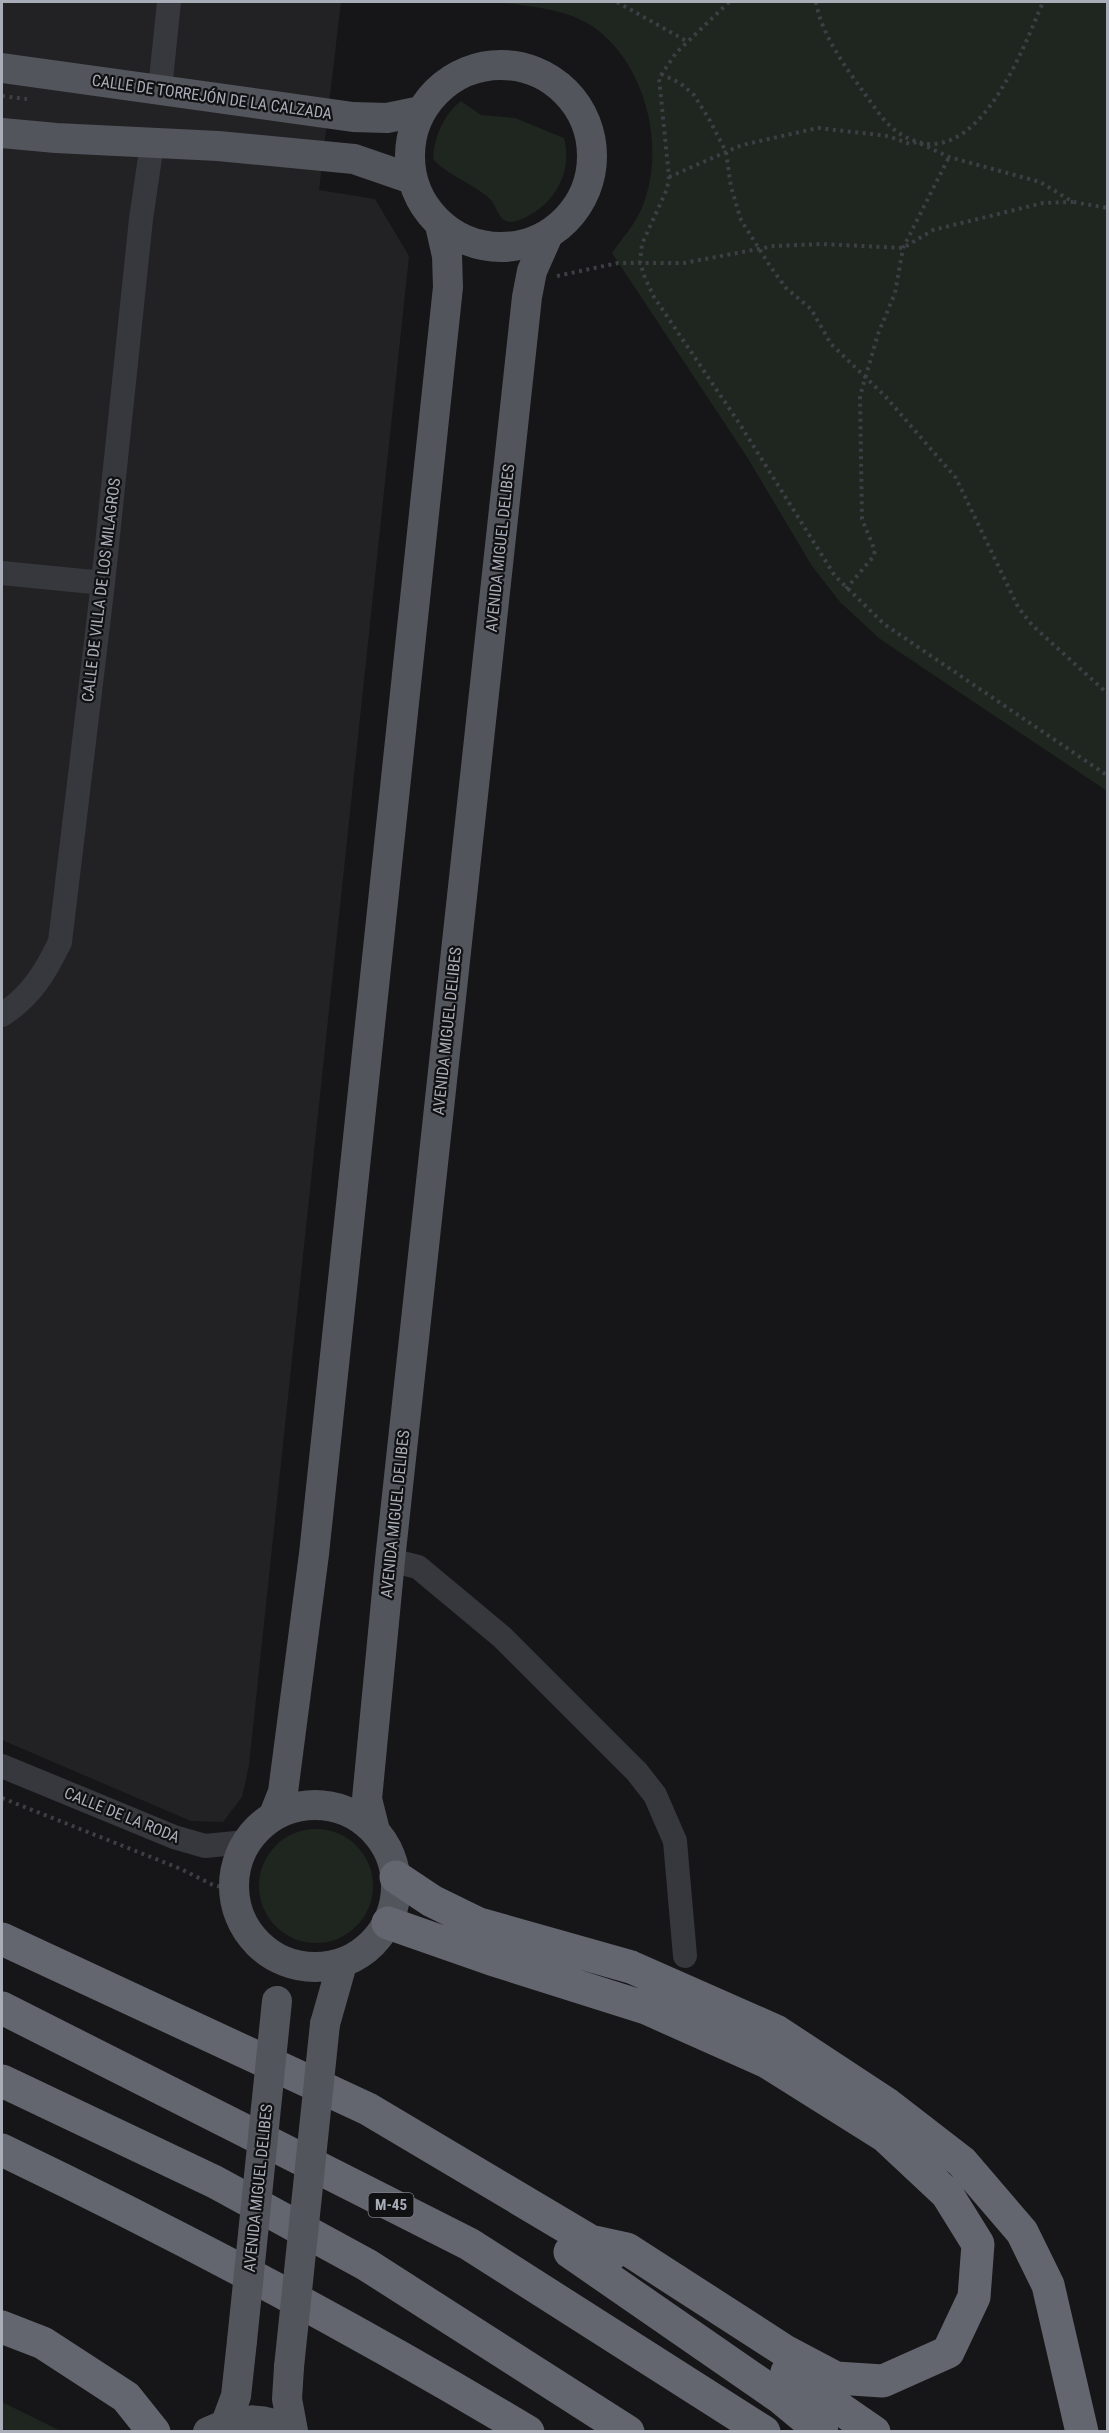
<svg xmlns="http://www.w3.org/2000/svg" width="1109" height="2433" viewBox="0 0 1109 2433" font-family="'Roboto Condensed',sans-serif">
<rect width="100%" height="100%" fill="#161618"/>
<path fill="#222225" d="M2,2H341L319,190L375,199L409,256L249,1765L242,1797L223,1822L191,1821L2,1740Z"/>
<path fill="#1e261f" d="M495,2H1107V791L880,639L840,602L812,566L747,457L612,253C620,241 631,229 638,216C669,156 648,64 592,26C564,8 526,6 495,2Z
M461,101L481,115L515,118L564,138C573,172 555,204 524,218C519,220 511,224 506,221C498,218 496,205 490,199C473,183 449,177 433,159C434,137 444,114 461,101Z
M259 1886a57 57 0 1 1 114 0a57 57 0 1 1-114 0Z
M2,2402L61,2431H2Z"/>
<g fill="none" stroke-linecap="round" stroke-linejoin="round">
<path stroke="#3d3f44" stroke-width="4" stroke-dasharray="3 4.5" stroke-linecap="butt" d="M617,2L688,42
M729,2L676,53L659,78L669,177L667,189L642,244L640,262L645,278L654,297L739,423L835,576L884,624L1108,776
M816,2C821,34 846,68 865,94C876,109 886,126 902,135C975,179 1023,49 1043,2
M661,74L680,83L694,95L709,119L726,152L731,187L741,220L770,266L786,288L811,309L831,344L885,396L956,478L1018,607L1032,625L1108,694
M2,96L27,99
M669,177L742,145L818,128L888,136L910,144L917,142L949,157L1040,182L1073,202L1108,208
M557,276L618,263H684L774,246L821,244L903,248L933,230L1043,203L1073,202
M846,589L873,557L875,551L862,519L860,396L878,334L895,293L903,248L949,157
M2,1798L181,1869L213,1885L234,1890
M2,2431V2432"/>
<path stroke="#37383d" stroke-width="24" d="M160,89L169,2
M2,573L103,583
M2,1015C31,996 45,973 60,942L103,583L141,219L152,144
M390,1560L418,1567L502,1637L637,1772L655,1795L675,1841L685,1956
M2,1766L174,1837L205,1846L246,1842"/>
<path stroke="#53555c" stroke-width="30" d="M410 156a91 91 0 1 1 182 0a91 91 0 1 1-182 0Z
M2,68L353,117L387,118L421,111
M2,133L56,138L218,146L354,159L412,179
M234 1886a81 81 0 1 1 162 0a81 81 0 1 1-162 0Z
M274,1815L283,1792L314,1554L448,287L447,256L440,225
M375,1831L367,1799L390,1560L527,297L532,271L548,235
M325,2024L342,1964
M289,2367L287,2399L293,2431
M226,2423L236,2396L242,2341
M208,2432C238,2417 263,2416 293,2432"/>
<path stroke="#63666e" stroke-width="33" d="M396,1877L432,1901L479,1924L631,1967L776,2031L887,2104L962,2162L1022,2232L1048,2285L1082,2432
M388,1923L491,1959L646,2008L767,2062L885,2136L947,2194L978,2244L974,2297L948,2352L883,2381L836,2378L785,2351L627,2249L595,2242
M2,1939L368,2109L612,2254
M2,2008L469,2244L764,2432
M2,2081L215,2182L367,2265L628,2432
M2,2150C181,2236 357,2329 528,2432
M570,2252L781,2398L822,2432
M2,2327L43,2343L126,2397L154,2432
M787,2372L874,2432"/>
<path stroke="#53555c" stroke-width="30" d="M242,2341L277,2001
M289,2367L325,2024"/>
</g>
<g text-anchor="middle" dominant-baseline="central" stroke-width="4.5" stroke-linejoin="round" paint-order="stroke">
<rect fill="#111113" stroke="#7b7e86" stroke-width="1.5" x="368.5" y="2193" width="45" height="24" rx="4.5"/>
<g font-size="15" font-weight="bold" fill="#a8adb8">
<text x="391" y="2205">M-45</text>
</g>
<g font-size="16" fill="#a8adb8" stroke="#111113">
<text transform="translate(212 97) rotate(8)">CALLE DE TORREJÓN DE LA CALZADA</text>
<text transform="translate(500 548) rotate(-84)">AVENIDA MIGUEL DELIBES</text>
<text transform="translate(101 590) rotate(-83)">CALLE DE VILLA DE LOS MILAGROS</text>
<text transform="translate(447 1031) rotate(-84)">AVENIDA MIGUEL DELIBES</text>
<text transform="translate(395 1514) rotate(-84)">AVENIDA MIGUEL DELIBES</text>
<text transform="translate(122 1815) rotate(22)">CALLE DE LA RODA</text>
<text transform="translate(258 2188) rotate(-84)">AVENIDA MIGUEL DELIBES</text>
</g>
</g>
<rect width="1109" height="2433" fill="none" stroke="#a8adb8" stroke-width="6"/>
</svg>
